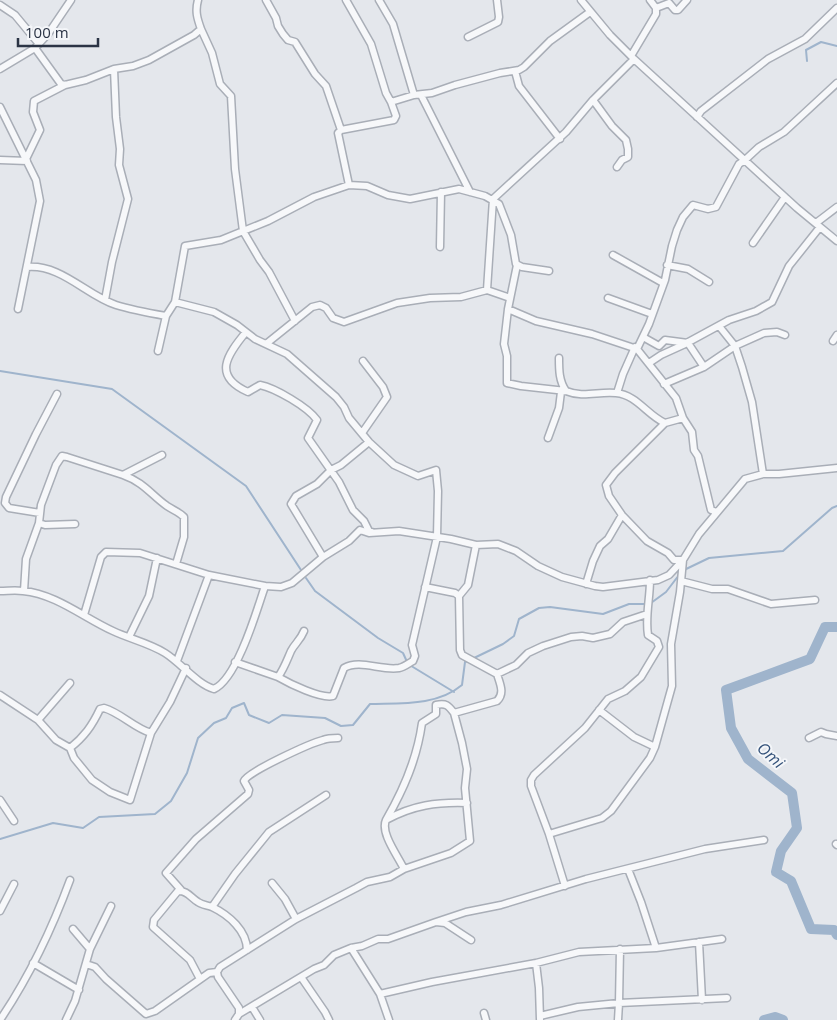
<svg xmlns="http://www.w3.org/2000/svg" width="837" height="1020" viewBox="0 0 837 1020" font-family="'Open Sans',sans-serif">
<rect width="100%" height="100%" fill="#e4e7ec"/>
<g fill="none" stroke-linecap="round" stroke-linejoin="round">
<path stroke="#9fb4cc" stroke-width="2" d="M807,61L806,50L821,42L837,46
M0,371L112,389L246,486L301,570
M684,570L709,558L783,551L832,508L837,506
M306,578L315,591L378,638L403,653L408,664L454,692
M651,603L666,592L679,575
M472,659L503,644L514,636L519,619L539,608L550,607L603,614L629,604H646
M0,839L53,823L83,828L99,817L155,814L171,801L187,773L198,738L214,723L226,718L232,708L244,703L249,715L269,723L282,715L325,718L341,726L353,725L370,704C401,703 437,706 462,685L465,662L468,661"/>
<path stroke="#9fb4cc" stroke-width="10" d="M837,627H825L810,659L726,690L731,728L748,759L792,793L797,828L781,851L776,872L791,881L811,929L834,930L837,935
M764,1020L775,1017L783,1020"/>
<g stroke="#a9aeb7" stroke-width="9">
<path id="minor" d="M266,0L276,18L278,26L283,34L288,40L295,42L315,74L326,86L341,130
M346,0L371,44L386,93L391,102
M379,0L393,24L414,95L432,93L455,85L500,73L519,70L524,67L550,41L590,12
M581,0L610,35L634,59L797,208L837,241
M0,5L15,15L39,44
M656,8L669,3L675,10H678L687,0
M201,29L212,53L220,84L231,96L235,169L243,231L260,260L269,272L295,321
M468,37L498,22L499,17L497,0
M35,48L61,84L65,85L86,80L114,69L133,66L149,60L194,35L201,29C197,18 195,11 198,0
M631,56L656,14V8L650,0
M0,69L35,48L48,34L71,0
M515,71L519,86L560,139
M421,95L470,192
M593,100L612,126L626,140L628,149V157L622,160L617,167
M0,107L36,180L40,201L18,309
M697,117L701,111L768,59L805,39L837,8
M26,159L40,130L33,112L34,101L65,85
M0,160L27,161
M349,185L338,133L341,130L394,120L396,116L391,102L414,95
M816,223L837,207
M753,243L785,197
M440,247L441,192
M613,255L663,283
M517,265L508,309L536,321L592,334L637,349L676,398L683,418L692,432L694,450L698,456L711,510L717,512
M667,265L688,269L709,282
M27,267C61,264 86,295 116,305C132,310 149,313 166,316
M487,290L510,298
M608,298L652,314
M105,300L112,262L128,199L119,165L120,149L116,117L114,69
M175,302L214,312L237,325L255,339L287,354L336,397L344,407L349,418L369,442L394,465L418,476L436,470L438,491L437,537L412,645L415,656L413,661C409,663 404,667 399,668C381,671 360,659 344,668L333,696C321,699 290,684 278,677
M508,309L504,344L507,356V383L521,386L566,391
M719,326L735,346L742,367L752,402L763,474
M246,332C227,355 212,376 248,392L260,385C275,388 308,407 317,420L308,438L339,482L353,510L364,521L369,531L372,532
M643,337L659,346L665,340L688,343L704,367
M833,341L837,335
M266,344L312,307L320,305L326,308L333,318L344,322L397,303L430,298L461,297L487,290L493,199L566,132L593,100L634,59
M637,349L649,324L665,280L672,246L677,230L683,217L693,205L708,209L716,207L739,164L745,160L759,147L784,132L837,83
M158,351L166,316L175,302L185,246L221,240L268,221L314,197L349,185L367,186L388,195L410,199L459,189L485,196L499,204L511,235L516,264L522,267L549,271
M559,358C559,370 559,381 566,391C583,398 599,391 616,393C637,395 647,415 665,423L683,418
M649,363L661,355L683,345L729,320L756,311L772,302L789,266L820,227
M664,384L704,367L735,346L764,333L777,332L785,335
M617,393L623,374L635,347
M362,433L387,397L383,387L363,361
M548,438L559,408L561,392L565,391
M123,475C145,483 150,494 167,506C173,510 179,512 184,517V537L176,564
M40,513L9,508L5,503L6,497L36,434L57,394
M39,523L45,525L75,524
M323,557L291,504L296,496L317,484L331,470L341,465L369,442
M681,581L712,589H728L771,604L815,600
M586,584L593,561L600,546L608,539L622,515
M425,587L455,593L459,596
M0,591C8,591 15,590 23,591C56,594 84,618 113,631C130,639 149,643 165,653C181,663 197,684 214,689C237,679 257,610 265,586L281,587L292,583L323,557L349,541L360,530L369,533L399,531L451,539L476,545L498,544L516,551L538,566L562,577L595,586L603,587L658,580L669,575L683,560L699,534L745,479L763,474H779L837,468
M24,591L26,559L39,523L41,505L56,465L62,456L67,457L123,475L162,455
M84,615L101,557L106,552L140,553L209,575L265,586
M129,637L149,596L157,558
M177,661L209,575
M235,662L278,677C284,669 287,660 291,651C295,643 300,641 304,631
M497,674L516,665L528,653L543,646L571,637L582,636L593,638L610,634L623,622L647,614
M0,695L38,720L56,740L70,748L74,758L92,780L110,792L130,800L151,733L170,702L186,668
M599,710L634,737L655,747
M38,720L70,683
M809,738L821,732L826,734L837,736
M70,748C84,737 92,726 100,709L104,708C121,713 134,728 151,733
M0,800L14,821
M386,820C404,789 417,759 422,723L436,714V705C446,703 448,705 454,713
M549,834L602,818L611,811L650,758L655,747L672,686L671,644L680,592L683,560H674L668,553L647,541L622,515L609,496L606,485L615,473L665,423
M836,844L837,845
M404,869C398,856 380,833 386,820C413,805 437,802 467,803
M628,869L641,902L656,948
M272,883L285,899L296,919
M565,886L549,834L531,786V780L534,775L585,728L608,699L625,691L641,677L659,647L657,641L648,635C645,617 650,599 650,580
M181,890L166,873L196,839L248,794L249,790L244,781C247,772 311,743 323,740C328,738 333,738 338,738
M212,907L235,874L269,832L326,795
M0,911L14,884
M436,922L466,912L501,905L586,879L705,849L764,840
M699,942L702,1000
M351,948L380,994L389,1020
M90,949L111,906
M620,949L619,1003L727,998
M33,963L79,990
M536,963L539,988L540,1019
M86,964L95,967L106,979L146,1014L155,1011L209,973L217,972
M301,977L325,1012L329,1020
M200,979L190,960L153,927L154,920L178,891C187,890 191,898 198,902C202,905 207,905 212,907C229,915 247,931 247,950
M380,994L432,982L536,963L579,952L656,948L722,939
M252,1007L260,1020
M484,1013L486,1020
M239,1014L314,969L324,965L334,955L351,948L362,946L378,939H388L436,922L445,923L471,940
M540,1016L578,1007L619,1003L618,1020
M0,1020C29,977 52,929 70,880
M66,1020L75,1001L90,949L73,929
M235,1020L239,1014V1008L218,977L217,972L220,967L296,919L356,888L367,882L390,877L404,869L451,853L470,841L465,788L467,769L462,743L454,713L497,701C505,693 500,684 497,674L462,655L460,650L459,596L468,585L476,545"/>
</g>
<use href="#minor" stroke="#f7f8fa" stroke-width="6"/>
</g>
<g text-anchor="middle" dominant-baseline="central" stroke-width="4" stroke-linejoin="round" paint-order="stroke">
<g font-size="16" font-style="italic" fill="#34527a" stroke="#f4f6f9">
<text transform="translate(771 755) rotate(42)">Omi</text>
</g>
</g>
<path d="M18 38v8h80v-8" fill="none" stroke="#2b3445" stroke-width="2.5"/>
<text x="25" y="38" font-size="15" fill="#2b3445" stroke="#f4f6f9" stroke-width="4" paint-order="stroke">100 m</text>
</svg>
